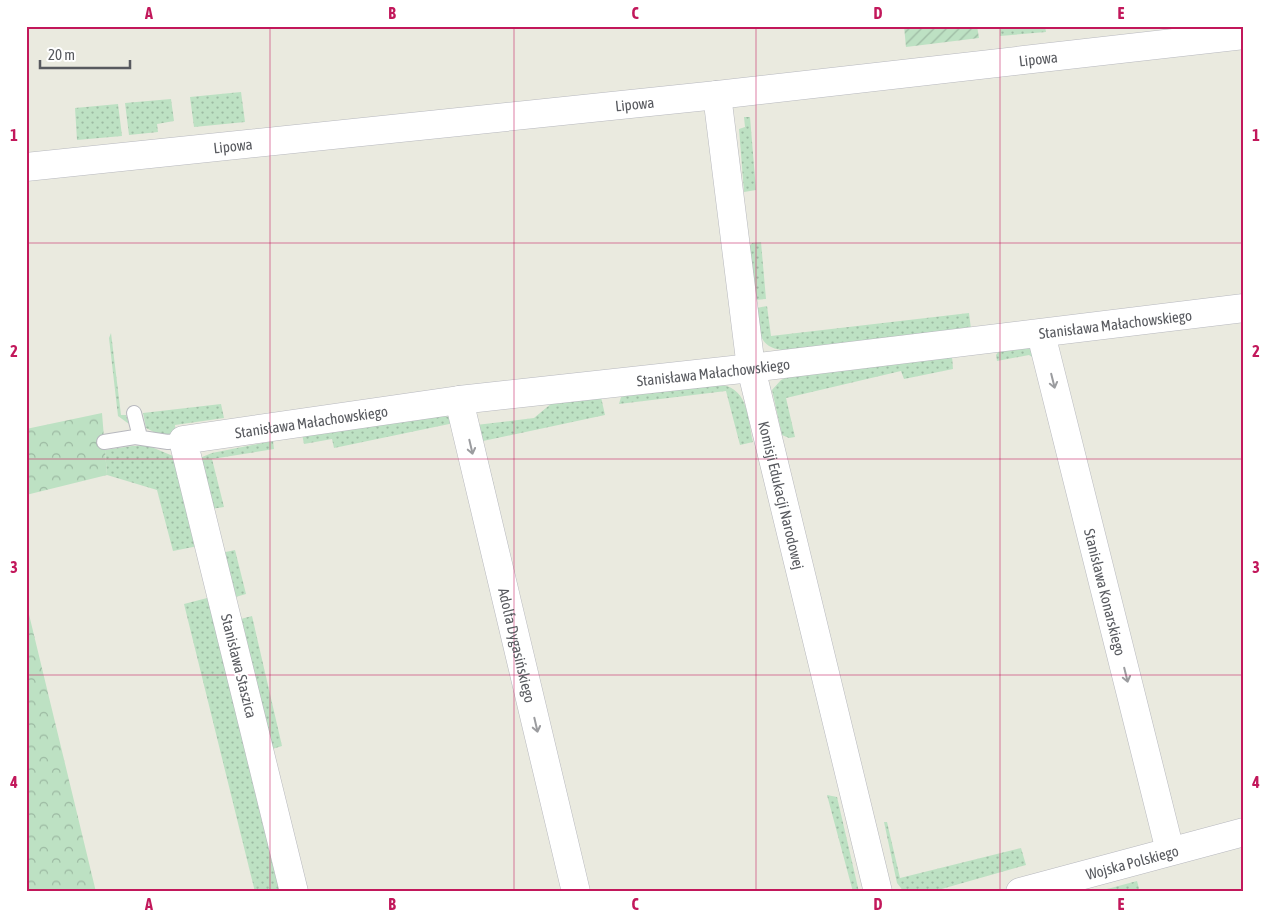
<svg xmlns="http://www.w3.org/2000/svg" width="1270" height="918" viewBox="0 0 1270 918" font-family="'Asap Condensed',sans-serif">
<defs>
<pattern id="grass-dots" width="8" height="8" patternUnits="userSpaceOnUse" patternTransform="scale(1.25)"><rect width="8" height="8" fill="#bde1c3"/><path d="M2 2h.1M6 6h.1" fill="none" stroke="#9cb9a2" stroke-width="1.8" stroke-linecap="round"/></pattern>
<pattern id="forest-crowns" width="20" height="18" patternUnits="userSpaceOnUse" patternTransform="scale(1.25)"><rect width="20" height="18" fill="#bde1c3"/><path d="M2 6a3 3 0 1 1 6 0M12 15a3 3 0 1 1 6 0" fill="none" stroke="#9cb9a2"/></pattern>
<pattern id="garden-furrows" width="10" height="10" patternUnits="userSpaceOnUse" patternTransform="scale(1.25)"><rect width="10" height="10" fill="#bde1c3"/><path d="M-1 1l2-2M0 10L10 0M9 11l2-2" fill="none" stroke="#9cb9a2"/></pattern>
</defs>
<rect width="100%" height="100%" fill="#eaeadf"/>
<path fill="url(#grass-dots)" d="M1000,26H1045L1046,32L1000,36Z
M241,92L245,122L194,127L190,97Z
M171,99L174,121L157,124L158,132L129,135L125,103Z
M118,104L122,136L77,140L75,108Z
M744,117H750L756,190L744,192L739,129L745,127Z
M761,242L766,299L755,300L749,247L752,243Z
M767,306L771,336L969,313L971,329L782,350C757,347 759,329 757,308Z
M111,333L121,415H126L129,424L118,416L109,338Z
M1030,347L1037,360L1029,355L997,361L996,355L999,351Z
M952,356L953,369L904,379L901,371L786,398L795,437L789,438L782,435L772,390L781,380L789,376Z
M722,385C749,389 748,421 753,442L740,445L726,391L619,404L621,397L625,396Z
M601,397L605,415L483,441L495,490L491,491L476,425L534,418L552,403Z
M221,404L224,418L175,425L176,434H158L146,428L143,413Z
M444,416L449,417L454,423L334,448L332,439L304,444L302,434Z
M273,441L274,449L212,459L224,507L211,509L199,466L202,457L212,453Z
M132,446H149L173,456L198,546L173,551L157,490L107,475L105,450Z
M235,550L246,594L232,598L221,553Z
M211,597L285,892H255L184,604Z
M252,616L282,746L269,750L237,620Z
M827,795L837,797L859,892H853Z
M884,822H887L900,878L1021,848L1026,865L931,892H904L897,883Z
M1137,881L1140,892H1096Z"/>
<path fill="url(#forest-crowns)" d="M102,413L107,475L26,495V429Z
M26,602L96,892H26Z"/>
<path fill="url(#garden-furrows)" d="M904,26H977L979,38L906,47Z"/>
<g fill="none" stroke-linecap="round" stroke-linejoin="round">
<g stroke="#b7b8be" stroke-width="16">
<path id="lane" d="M134,413L140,437
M104,442L135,437L168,442L183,440"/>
</g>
<g stroke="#b7b8be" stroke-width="29">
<g id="street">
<path id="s1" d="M717,95L751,368L878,892"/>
<path id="s2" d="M26,167L717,95L1244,35"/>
<path id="s3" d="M1041,334L1170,851"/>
<path id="s4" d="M459,400L576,892"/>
<path id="s5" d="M294,892L183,440L459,400L751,368L1244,308"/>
<path id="s6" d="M1020,892L1244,832"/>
</g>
</g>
<use href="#lane" stroke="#fff" stroke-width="14"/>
<use href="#street" stroke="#fff" stroke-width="28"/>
</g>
<defs><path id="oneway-shaft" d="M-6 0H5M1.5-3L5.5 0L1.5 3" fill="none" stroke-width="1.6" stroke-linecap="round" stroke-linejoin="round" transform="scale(1.25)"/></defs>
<g stroke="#9b9c9f">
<use href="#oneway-shaft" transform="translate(1053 381) rotate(76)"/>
<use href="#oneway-shaft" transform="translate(471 447) rotate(77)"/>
<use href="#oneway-shaft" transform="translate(1126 675) rotate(76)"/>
<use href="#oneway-shaft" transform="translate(536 725) rotate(77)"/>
</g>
<path fill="none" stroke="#c2185b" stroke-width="1" stroke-opacity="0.55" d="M270,26V892M514,26V892M756,26V892M1000,26V892M26,243H1244M26,459H1244M26,675H1244"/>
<g text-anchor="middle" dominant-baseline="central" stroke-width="4" stroke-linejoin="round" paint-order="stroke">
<g font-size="15" fill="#585a5f" stroke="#fff">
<text stroke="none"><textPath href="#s2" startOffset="1018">Lipowa</textPath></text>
<text stroke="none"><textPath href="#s2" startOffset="612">Lipowa</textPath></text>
<text stroke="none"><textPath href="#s2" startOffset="208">Lipowa</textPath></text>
<text stroke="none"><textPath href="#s5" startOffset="1405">Stanisława Małachowskiego</textPath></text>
<text stroke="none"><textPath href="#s5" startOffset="1000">Stanisława Małachowskiego</textPath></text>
<text stroke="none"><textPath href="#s5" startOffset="595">Stanisława Małachowskiego</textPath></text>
<text stroke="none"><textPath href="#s1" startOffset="406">Komisji Edukacji Narodowej</textPath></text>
<text stroke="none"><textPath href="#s3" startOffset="266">Stanisława Konarskiego</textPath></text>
<text stroke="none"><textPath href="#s4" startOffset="252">Adolfa Dygasińskiego</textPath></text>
<text transform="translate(239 666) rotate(76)">Stanisława Staszica</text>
<text stroke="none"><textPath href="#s6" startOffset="116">Wojska Polskiego</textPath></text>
</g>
</g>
<rect width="1270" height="918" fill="none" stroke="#ffffff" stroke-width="55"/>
<path d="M40 60v8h90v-8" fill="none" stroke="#585a5f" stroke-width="2.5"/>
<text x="48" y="60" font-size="15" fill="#585a5f" stroke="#ffffff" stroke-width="4" paint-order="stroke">20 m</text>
<rect x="28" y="28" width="1214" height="862" fill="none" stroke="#c2185b" stroke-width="2"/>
<g font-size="16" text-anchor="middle" font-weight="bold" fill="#c2185b">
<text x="149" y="19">A</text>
<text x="392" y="19">B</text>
<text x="635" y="19">C</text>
<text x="878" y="19">D</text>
<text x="1121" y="19">E</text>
<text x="14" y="141">1</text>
<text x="1256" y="141">1</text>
<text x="14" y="357">2</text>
<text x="1256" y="357">2</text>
<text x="14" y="573">3</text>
<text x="1256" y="573">3</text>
<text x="14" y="788">4</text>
<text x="1256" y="788">4</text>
<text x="149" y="910">A</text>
<text x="392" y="910">B</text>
<text x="635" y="910">C</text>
<text x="878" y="910">D</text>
<text x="1121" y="910">E</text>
</g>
</svg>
